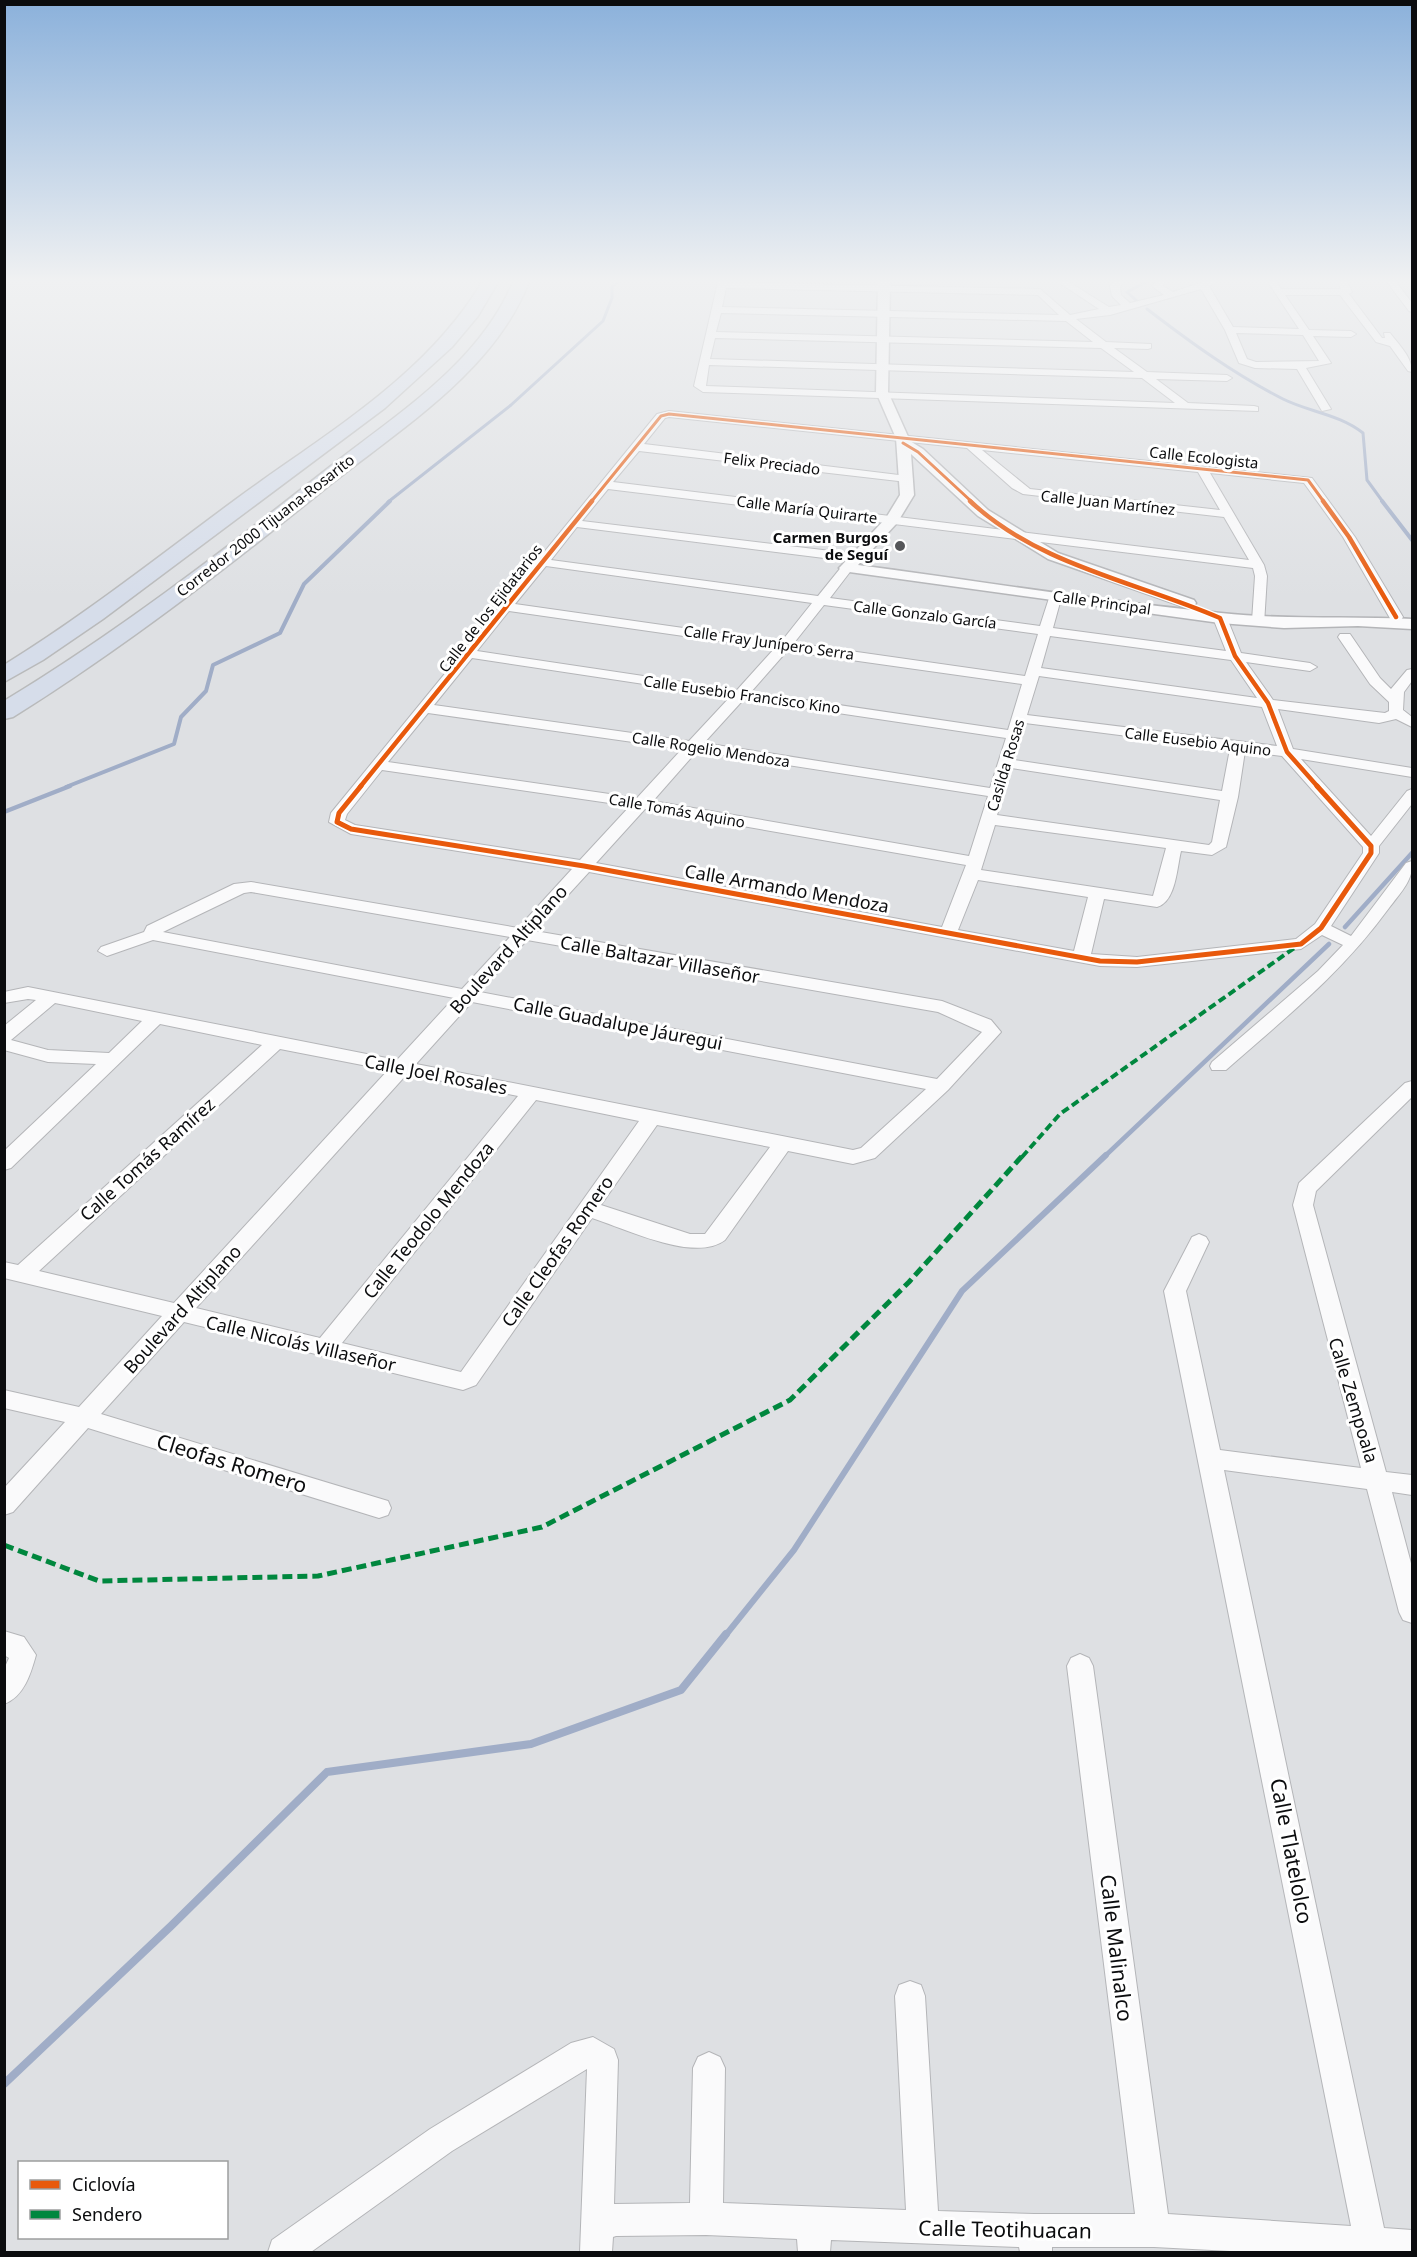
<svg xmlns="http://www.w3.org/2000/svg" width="1417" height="2257" viewBox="0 0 1417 2257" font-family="'Noto Sans',sans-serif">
<rect width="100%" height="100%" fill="#dee0e3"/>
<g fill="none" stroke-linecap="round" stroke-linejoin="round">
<path stroke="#a0adc7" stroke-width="3" d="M1138,302L1127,292L1146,282
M1147,309C1190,342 1234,374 1283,399C1309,412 1339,414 1363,433L1367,480L1383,502
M388,502L511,405L603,321L612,298V286L619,282"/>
<path stroke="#a0adc7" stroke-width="4" d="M1382,501L1412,540
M66,787L174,744L181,717L206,691L213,665L280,633L304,584L390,501"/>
<path stroke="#a0adc7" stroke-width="4.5" d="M4,812L70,786
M1345,927L1412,853
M1104,1157L1329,944"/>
<path stroke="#a0adc7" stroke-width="6" d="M725,1636L794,1550L962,1291L1106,1155"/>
<path stroke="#a0adc7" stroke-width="8" d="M4,2084L171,1926L327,1772L531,1744L681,1690L726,1634"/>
<g stroke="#b4b5b8" stroke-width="2">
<path id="minor" d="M718,282L1040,289L1070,315L1099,309L1058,282H1069L1109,307L1121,305L1112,296L1110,286L1114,282H1123L1120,286L1121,295L1130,303L1164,295L1152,286L1156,282H1165L1163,286L1173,292L1203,282H1217L1209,286L1233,327L1299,329L1268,282H1277L1281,289H1341L1338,282H1347L1352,292L1349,294L1382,338H1385L1384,333H1390C1399,345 1412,357 1412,372L1408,371L1390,346L1376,342L1340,295H1285L1309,330L1351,331L1356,334L1351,337L1313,336L1331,363L1306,368L1331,409L1322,411L1297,369L1255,368L1239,363L1225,330L1201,289L1110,315L1076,319L1106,342L1151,344V348L1148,349L1114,348L1147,372L1227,375L1232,378L1227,381L1156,379L1188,403L1254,406L1258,407V411L703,392L694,386ZM726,288L1038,295L1059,315L722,307ZM721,313L1066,321L1093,342L716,332ZM1236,333L1303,335L1319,361L1256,362L1247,359ZM715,338L1101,348L1134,372L710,359ZM709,365L1142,378L1175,403L706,386Z
M1387,282H1396L1412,303V312L1409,311Z
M669,411L1312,478L1355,537L1403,617L1401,620H1391L1343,537L1304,483L1210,473L1264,565L1267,576L1264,624L1259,625L1252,621L1255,576L1253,568L608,489L582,521L856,554L862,558L856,562L577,527L551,560L818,596L843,565L847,564L853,568L830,598L1040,626L1050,595L1056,591L1062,595L1053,628L1226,651L1213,618L1220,614L1227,618L1241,653L1310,663L1317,667L1310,671L1246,662L1273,700L1385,713L1389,711V702L1370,684L1338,637L1340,634H1350L1380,678L1391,689L1407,670L1412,669V681L1404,692L1403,710L1412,717V727L1396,719L1379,723L1278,709L1293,749L1412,768V777L1301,759L1371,836L1407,791L1412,789V804L1379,846V853L1331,926L1351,936L1406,863L1412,861C1414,880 1400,893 1389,908C1341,974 1286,1017 1226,1070H1212L1210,1066L1212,1062L1318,971L1343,945L1322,935L1301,949L1137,967L1100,966L589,872L535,931L942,1001L991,1020L1001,1032L948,1090L875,1158L853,1164L788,1151L725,1240C695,1263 626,1229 592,1218L476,1385L463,1390L184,1322L101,1414L388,1501L391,1508L388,1515L379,1518L88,1428L13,1512L4,1515V1488L65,1422L4,1408V1390L79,1407L162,1316L4,1278V1262L18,1265L262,1045L160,1024L11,1168L4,1170V1151L96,1064L48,1062L4,1050V1026L36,1000L28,999L4,1003V992L28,987L397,1060L454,998L153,940L107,956L98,951L101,947L144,932L147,926L234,884L251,882L518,928L572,869L351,834L329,822L331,813L657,414ZM669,417L967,448L1012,488L1023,494L1224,517L1249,560L613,482L639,451L907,482L913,479L907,476L644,444L665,418ZM982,450L1198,472L1220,510L1030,489ZM546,566L812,603L781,642L515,604ZM824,605L1038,634L1025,676L794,643ZM509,611L774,649L737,690L477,651ZM1050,636L1231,660L1257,698L1041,668ZM787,651L1022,684L1008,730L751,692ZM472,658L730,697L689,741L434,705ZM1039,676L1262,707L1277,746L1027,715ZM744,699L1006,738L990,788L704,743ZM428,713L682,749L637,798L388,762ZM1025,723L1230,749L1222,791L1014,760ZM697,751L988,796L969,856L653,801ZM1245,751L1282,756L1363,847V853L1315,924L1296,939L1137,957L1091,954L1104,899L1157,907C1176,902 1177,867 1181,851L1212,855L1226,847L1238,797ZM1011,768L1220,800L1212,842L1209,845L997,815ZM382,770L630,806L580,860L355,825L345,820L347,814ZM645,809L966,865L942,927L596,863ZM995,825L1166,848L1153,896L981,870ZM978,880L1088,897L1074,951L958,930ZM251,892L510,937L462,989L163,932L244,893ZM527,940L938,1012L982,1032L937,1079L480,992ZM472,1002L926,1089L861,1148L853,1150L416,1064ZM55,1003L142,1021L109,1053L48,1050L11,1040ZM280,1049L388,1070L174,1303L39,1271ZM407,1074L518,1096L320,1338L196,1308ZM536,1100L639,1121L461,1372L342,1343ZM657,1125L770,1147L705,1234H690L601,1205Z
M1412,1081V1097L1316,1191L1313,1205L1386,1472L1412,1475V1495L1392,1492L1412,1567V1623L1403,1620L1399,1612L1367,1489L1224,1470L1384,2228L1412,2230V2252H1250L1154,2247H1052V2252H1020L1019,2247L831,2240L830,2252H798L797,2239L706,2235L616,2236L613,2237L612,2252H580L587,2069L452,2151L311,2252H268L272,2240L430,2129L571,2043L593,2037L614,2049L618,2060L614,2204L690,2203L693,2068L698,2057L709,2052L720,2057L725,2068L723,2203L906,2210L895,1996L899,1985L910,1981L921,1985L925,1996L938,2211L1034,2214H1135L1067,1666L1071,1658L1080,1654L1089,1658L1093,1666L1168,2214L1351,2226L1164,1291L1192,1237L1199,1234L1206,1237L1209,1242L1186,1291L1220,1450L1361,1468L1293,1205L1299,1183L1405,1083Z
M4,1631L24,1637L36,1655C31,1673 24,1697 4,1704V1669L9,1658L4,1655Z"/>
</g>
<g stroke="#b4b5b8" stroke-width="3">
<path id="tertiary" d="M878,282H890L888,392L910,441L923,449L988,510L1058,553L1194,600L1196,603L1194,606H1182L1048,559L978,516L911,454L914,495L897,523L858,565C979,581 1100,601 1221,613C1284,620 1348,616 1412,619V629L1358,626L1284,628L1220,623L842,571L839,568L842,565L886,518L900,495L896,438L876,392Z"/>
</g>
<g stroke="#b9babb" stroke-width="3">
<path id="motorway" d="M482,282H498L478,316L452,347L385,408L103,619L43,660L4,682V665C85,615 159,556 235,500C323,435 425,378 482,282Z
M513,282H529C494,371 403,427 331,484C228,567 125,647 13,717L4,719V701C116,633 219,554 322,473C391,418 478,366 513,282Z"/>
</g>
<use href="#minor" fill="#fafafb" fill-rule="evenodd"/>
<use href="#tertiary" fill="#fafafb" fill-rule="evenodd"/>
<use href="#motorway" fill="#d6ddea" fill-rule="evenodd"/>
<path stroke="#00873e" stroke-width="4" stroke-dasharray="8 4" stroke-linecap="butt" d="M1022,1157L1060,1114L1297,946"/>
<path stroke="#00873e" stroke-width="5" stroke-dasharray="10 5" stroke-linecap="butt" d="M4,1545L99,1581L318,1576L542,1527L790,1400L909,1282L1023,1155"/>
<g stroke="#fff" stroke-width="5">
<path id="cycleway-far2" d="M903,443L918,452L972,502
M591,502L661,416L669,414L1308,480L1324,502"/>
</g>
<g stroke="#fff" stroke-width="7">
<path id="cycleway-far1" d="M970,501C1038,565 1137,582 1220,618L1235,656L1268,703L1287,752L1318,787
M1323,501L1349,537L1396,617
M360,787L592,501"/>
</g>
<g stroke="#fff" stroke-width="8">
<path id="cycleway" d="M361,786L339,813L337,822L351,829L584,866L1100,961L1137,962L1301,944L1321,928L1371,853V846L1317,786"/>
</g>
<use href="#cycleway-far2" stroke="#e8590c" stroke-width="3"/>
<use href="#cycleway-far1" stroke="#e8590c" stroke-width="4.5"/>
<use href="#cycleway" stroke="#e8590c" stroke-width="5"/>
</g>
<linearGradient id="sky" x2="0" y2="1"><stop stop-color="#8bb1db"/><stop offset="0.47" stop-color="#f0f1f2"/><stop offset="1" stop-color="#f0f1f2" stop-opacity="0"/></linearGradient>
<rect width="1417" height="598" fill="url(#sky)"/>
<circle fill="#555659" stroke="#fff" stroke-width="2" cx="900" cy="546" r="6"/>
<g text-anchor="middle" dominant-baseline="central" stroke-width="6" stroke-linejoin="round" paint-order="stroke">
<g font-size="15" fill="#0b0c0e" stroke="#fff">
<text transform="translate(1204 457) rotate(6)">Calle Ecologista</text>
<text transform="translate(772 463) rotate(7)">Felix Preciado</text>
<text transform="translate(1108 502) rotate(6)">Calle Juan Martínez</text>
<text transform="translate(807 509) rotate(7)">Calle María Quirarte</text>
<text transform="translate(265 525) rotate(-38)">Corredor 2000 Tijuana-Rosarito</text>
<text transform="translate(1102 602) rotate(8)">Calle Principal</text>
<text transform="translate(490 608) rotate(-52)">Calle de los Ejidatarios</text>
<text transform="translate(925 614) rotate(7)">Calle Gonzalo García</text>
<text transform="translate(769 642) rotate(8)">Calle Fray Junípero Serra</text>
<text transform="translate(742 694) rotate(8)">Calle Eusebio Francisco Kino</text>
<text transform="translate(1198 741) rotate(7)">Calle Eusebio Aquino</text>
<text transform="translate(711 749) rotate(9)">Calle Rogelio Mendoza</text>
<text transform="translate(1005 765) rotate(-73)">Casilda Rosas</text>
<text transform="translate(677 810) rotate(10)">Calle Tomás Aquino</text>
</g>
<g font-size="15" font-weight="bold" fill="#0b0c0e" stroke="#fff" text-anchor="end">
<text x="888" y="537">Carmen Burgos<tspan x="888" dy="17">de Seguí</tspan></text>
</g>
<g font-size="18" fill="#0b0c0e" stroke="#fff">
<text transform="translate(787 888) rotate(10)">Calle Armando Mendoza</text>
<text transform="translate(508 949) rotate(-48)">Boulevard Altiplano</text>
<text transform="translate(660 959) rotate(10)">Calle Baltazar Villaseñor</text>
<text transform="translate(618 1023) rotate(11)">Calle Guadalupe Jáuregui</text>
<text transform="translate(436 1074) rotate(11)">Calle Joel Rosales</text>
<text transform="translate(147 1159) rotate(-42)">Calle Tomás Ramírez</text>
<text transform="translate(428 1220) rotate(-51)">Calle Teodolo Mendoza</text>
<text transform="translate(557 1251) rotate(-55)">Calle Cleofas Romero</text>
<text transform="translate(182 1309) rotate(-48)">Boulevard Altiplano</text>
<text transform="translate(301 1343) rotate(13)">Calle Nicolás Villaseñor</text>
<text transform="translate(1354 1400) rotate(73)">Calle Zempoala</text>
</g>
<g font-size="21" fill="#0b0c0e" stroke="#fff">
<text transform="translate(232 1463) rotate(17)">Cleofas Romero</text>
<text transform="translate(1292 1851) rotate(79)">Calle Tlatelolco</text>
<text transform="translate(1117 1948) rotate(83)">Calle Malinalco</text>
<text transform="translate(1005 2229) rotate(1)">Calle Teotihuacan</text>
</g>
</g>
<rect width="1417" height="2257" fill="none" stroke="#0b0c0e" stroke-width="12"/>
<rect x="18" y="2161" width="210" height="78" fill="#ffffff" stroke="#9d9e9f" stroke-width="1.5"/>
<rect x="30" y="2180" width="30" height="9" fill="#e8590c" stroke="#9d9e9f" stroke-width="1.5"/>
<text x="72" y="2191" font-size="18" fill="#0b0c0e">Ciclovía</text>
<rect x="30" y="2210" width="30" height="9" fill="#00873e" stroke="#9d9e9f" stroke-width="1.5"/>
<text x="72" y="2221" font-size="18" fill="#0b0c0e">Sendero</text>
</svg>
